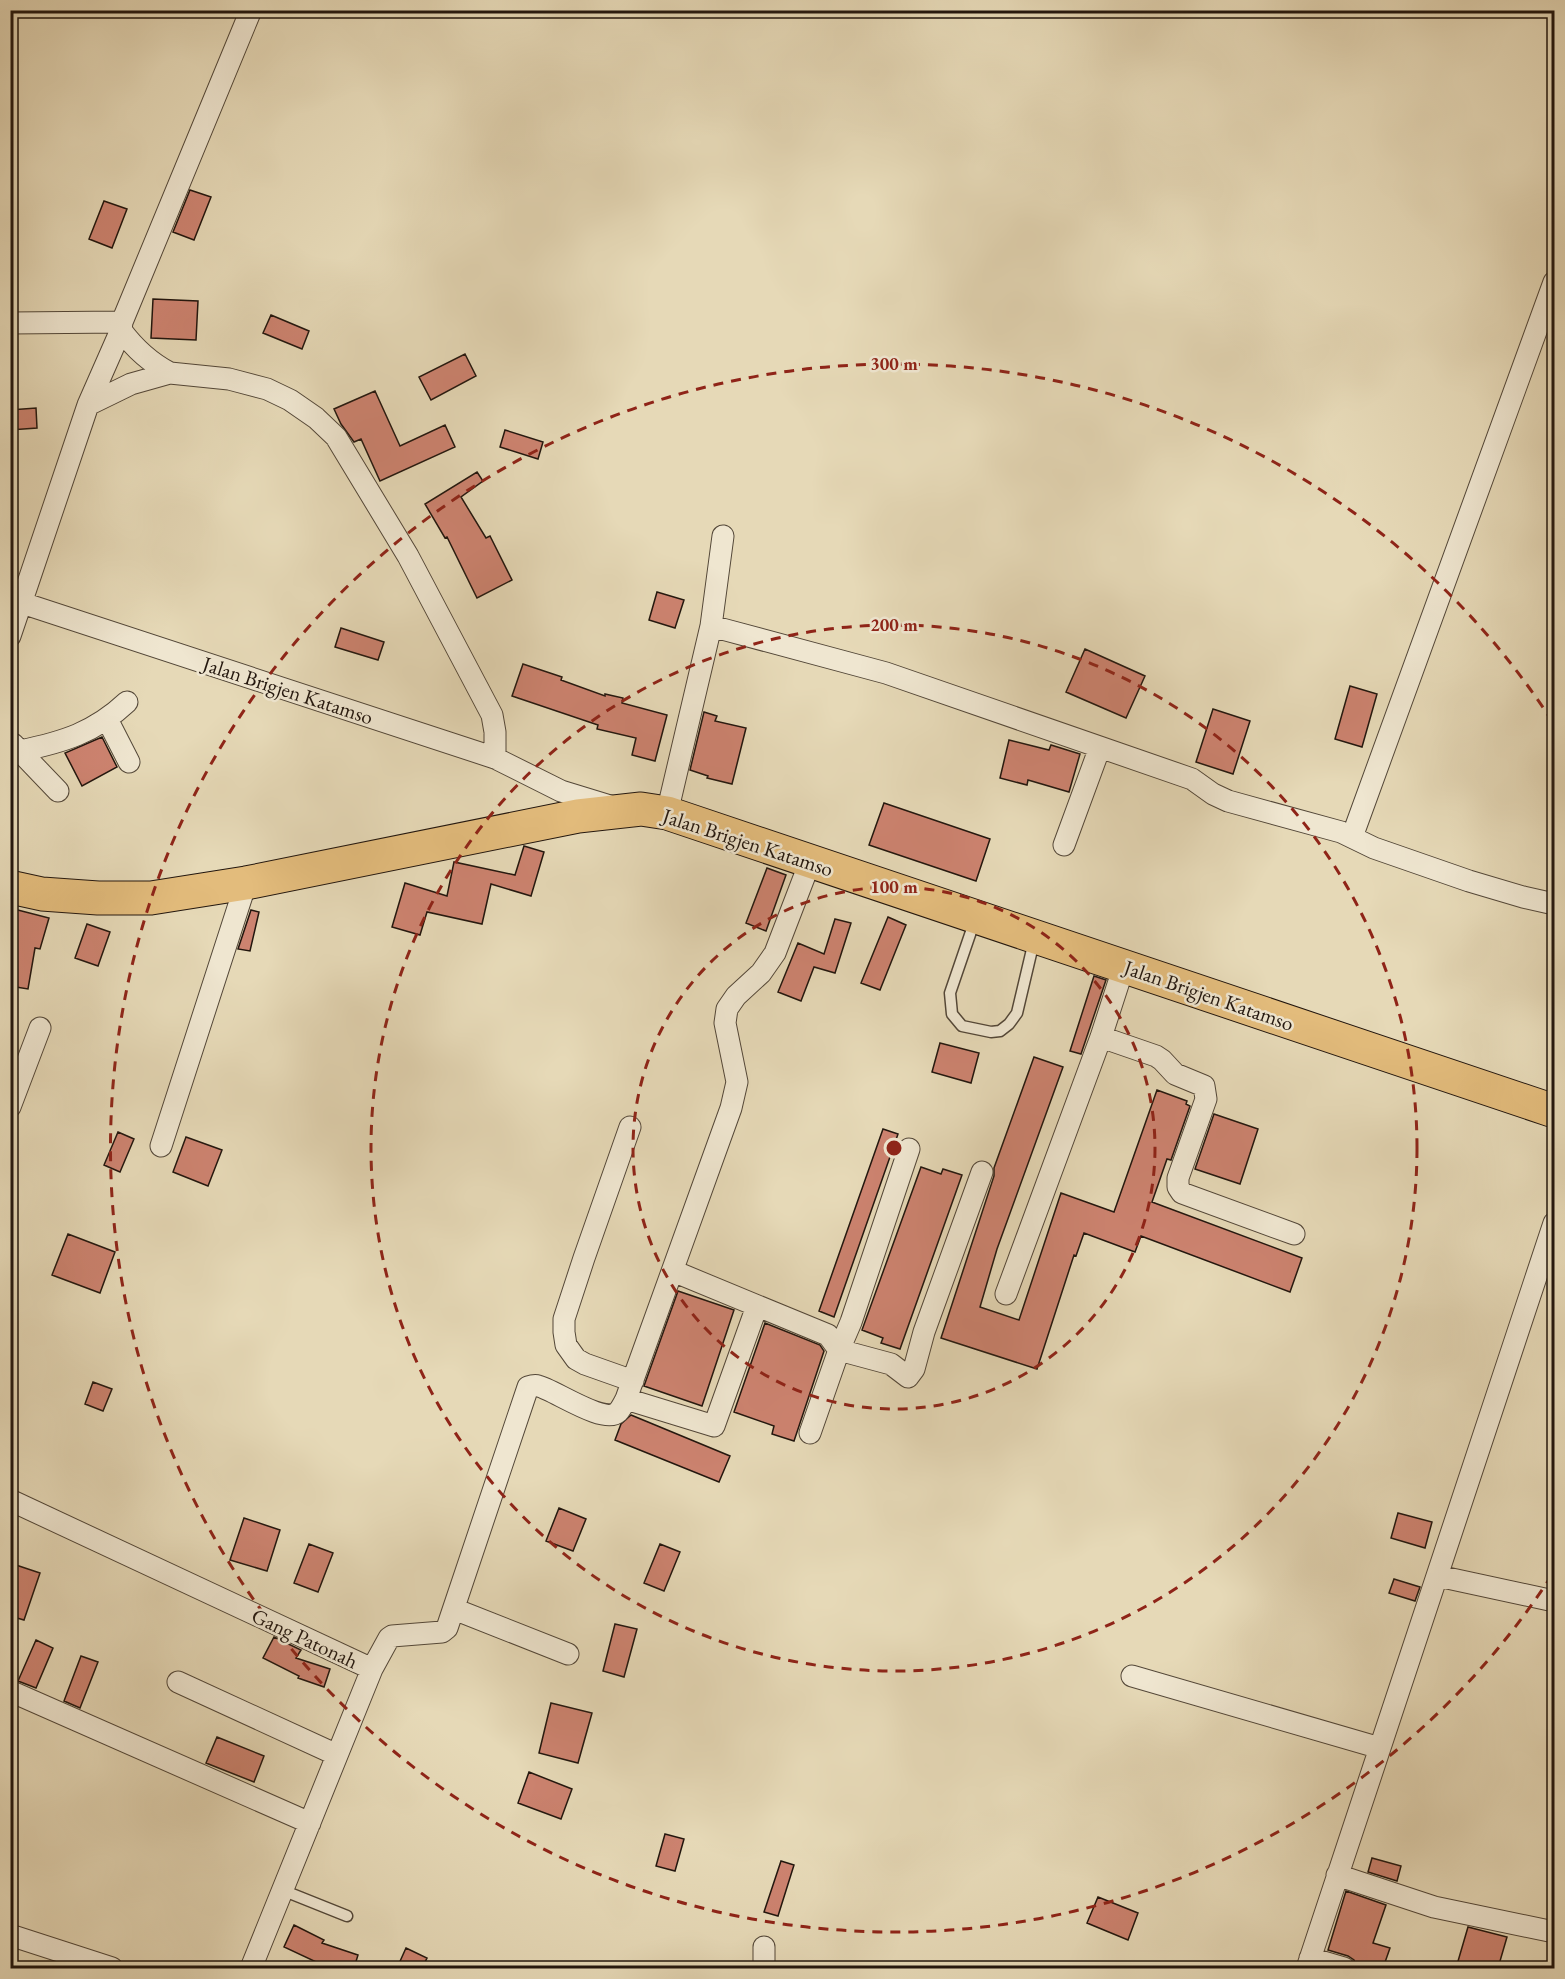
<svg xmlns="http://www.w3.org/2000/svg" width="1565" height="1979" viewBox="0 0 1565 1979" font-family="'EB Garamond',serif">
<rect width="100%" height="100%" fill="#e6d9b7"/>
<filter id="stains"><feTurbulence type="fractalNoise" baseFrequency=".00333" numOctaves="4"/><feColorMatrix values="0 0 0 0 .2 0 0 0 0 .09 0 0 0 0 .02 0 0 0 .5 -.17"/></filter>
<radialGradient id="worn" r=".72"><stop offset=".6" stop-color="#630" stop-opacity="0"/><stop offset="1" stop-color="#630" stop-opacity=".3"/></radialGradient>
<path fill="#cd8370" stroke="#22160e" stroke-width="1.5" d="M190,190L211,197L194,240L173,232Z
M104,201L127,209L112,248L89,239Z
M153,299L198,301L196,340L151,338Z
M271,315L309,331L302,349L263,333Z
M465,354L476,376L431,400L419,377Z
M375,391L400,446L445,425L455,447L380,481L361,439L354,442L341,424L334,409Z
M36,408L37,428L10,430V410Z
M505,430L543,442L538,459L500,447Z
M477,472L483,481L461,497L486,538L490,536L512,580L477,598L447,537L445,538L425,504Z
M657,592L684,600L675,628L649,620Z
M341,628L384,642L378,660L335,647Z
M1085,649L1145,676L1126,718L1066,692Z
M523,664L562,677L561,680L605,696V694L623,698L622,703L667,715L655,761L632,755L636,738L597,729L598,725L512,696Z
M1350,686L1377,694L1362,747L1335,739Z
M1213,709L1250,721L1233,774L1196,762Z
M704,712L717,716L715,721L746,728L732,784L707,778L708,776L690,770Z
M102,737L117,767L82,786L65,753Z
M1009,740L1049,750L1051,745L1080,754L1069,792L1028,780L1027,785L1000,778Z
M884,803L990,839L976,881L869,845Z
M524,846L544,852L531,896L491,884L482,924L427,912L420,935L392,927L405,883L447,896L454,862L515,875Z
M767,868L786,875L766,931L746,923Z
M10,908L49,918L40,949L35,948L28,989L10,986Z
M251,910L259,912L250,951L238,949Z
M888,917L906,925L880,990L861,983Z
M835,919L851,923L835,973L814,967L801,1001L778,992L798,943L824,954Z
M87,924L110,932L98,966L75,958Z
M1094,976L1106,980L1081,1054L1070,1051Z
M940,1043L979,1053L971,1083L932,1072Z
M1034,1057L1063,1067L997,1249L980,1307L1019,1320L1061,1193L1114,1212L1157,1090L1187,1101L1186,1104L1190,1106L1171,1160L1167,1159L1152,1202L1302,1258L1290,1292L1141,1236L1135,1252L1084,1233L1076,1256L1074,1255L1037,1369L941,1338L994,1176V1168Z
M1214,1114L1258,1129L1240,1184L1195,1169Z
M883,1129L898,1134L834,1317L819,1311Z
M118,1132L134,1139L120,1172L104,1165Z
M186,1137L222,1150L208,1186L173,1172Z
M921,1167L941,1174L943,1169L962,1175L900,1349L881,1343L883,1338L862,1330Z
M68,1234L115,1252L100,1293L52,1275Z
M678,1291L734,1310L702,1406L644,1386Z
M765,1323L820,1345L824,1351L794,1441L772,1434L774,1426L734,1412Z
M93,1382L112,1389L103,1411L85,1404Z
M631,1415L730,1456L719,1482L615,1440L621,1424Z
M559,1508L586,1519L573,1551L546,1541Z
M1398,1513L1432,1522L1425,1548L1391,1538Z
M244,1518L280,1530L267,1571L230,1560Z
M309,1544L333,1553L318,1592L294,1583Z
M660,1544L680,1552L664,1591L644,1583Z
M10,1563L40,1573L24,1620L10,1616Z
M1394,1579L1420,1587L1415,1601L1389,1593Z
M615,1624L637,1629L624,1677L603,1671Z
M274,1637L301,1650L296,1658L330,1669L324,1687L298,1678L299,1676L263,1658Z
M36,1640L53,1648L36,1688L18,1681Z
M81,1656L98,1662L80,1708L64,1701Z
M551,1703L592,1713L578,1763L539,1753Z
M217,1737L264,1756L254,1782L206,1763Z
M529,1772L572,1789L561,1819L518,1803Z
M665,1834L684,1839L675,1871L656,1866Z
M1372,1858L1401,1866L1397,1881L1368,1872Z
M781,1861L794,1865L778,1916L764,1912Z
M1346,1891L1386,1905L1373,1943L1390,1948L1383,1968H1366L1356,1966L1354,1960L1348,1956L1328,1950Z
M1098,1897L1138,1913L1128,1940L1087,1923Z
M294,1925L324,1940L322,1943L358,1955L354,1968H329L284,1947Z
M1468,1927L1507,1937L1498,1968H1456Z
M406,1948L427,1958L422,1968H397Z"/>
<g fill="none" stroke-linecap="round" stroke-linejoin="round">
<g stroke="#534738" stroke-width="13">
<path id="service" d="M975,920L950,993L952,1014L962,1026L991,1032L1000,1031L1009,1024L1017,1013L1034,941
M282,1890L347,1916"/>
</g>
<g stroke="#534738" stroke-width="23">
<path id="minor" d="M10,323L122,322
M121,330C135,349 149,362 170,373
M88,405L131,384L170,373L229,379L267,389L290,400L316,418L336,437L408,556L492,715L495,732V758
M10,599L495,758L561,791L610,806
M711,626L886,673L1192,779L1213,794L1228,801L1341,832L1374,848L1469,881L1523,897L1554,904
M10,636L88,405L121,330L122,322L251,10
M107,719L129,762
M13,744L58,791
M20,751C63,742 94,733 127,702
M667,813L711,626L723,536
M1352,837L1554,282
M1064,845L1100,747
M1101,1037L1156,1056L1162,1060L1175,1074L1204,1086L1206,1099L1178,1178V1187L1182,1193L1294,1234
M10,1107L40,1028
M630,1127L584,1258L564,1319V1332L566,1345L576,1359L585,1364L633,1381
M161,1146L246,883
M673,1271L828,1335L839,1350L851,1322L909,1149
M1006,1294L1101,1037L1124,966
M626,1399L714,1426L757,1306
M810,1433L839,1350L891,1364L908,1377L914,1369L924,1332L982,1172
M10,1500L372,1669L251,1968
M1438,1576L1554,1601
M454,1609L568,1654
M372,1669L389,1638L392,1636L442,1632L447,1628L528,1387C531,1386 535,1385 538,1386C553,1389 604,1425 618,1412C621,1409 624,1403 626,1399L731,1108L737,1082L725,1023L727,1009L736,996L761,973L775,953L810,862
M1132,1676L1380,1748
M178,1682L337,1755
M10,1691L310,1823
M1337,1875L1434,1907L1554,1932
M10,1935L112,1968
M764,1947V1968
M1310,1958L1344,1968
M1307,1968L1554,1223"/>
</g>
<g stroke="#22160e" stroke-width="35">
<path id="primary" d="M10,887L42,894L98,898H151L246,883L578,816L641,809L667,813L1554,1111"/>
</g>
<use href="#service" stroke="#efe6d0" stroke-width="10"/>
<use href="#minor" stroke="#efe6d0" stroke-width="21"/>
<use href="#primary" stroke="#e3bc7c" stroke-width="33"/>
</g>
<g fill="none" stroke="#8f2418" stroke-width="3" stroke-dasharray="10 8">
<circle cx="894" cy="1148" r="261"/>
<circle cx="894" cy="1148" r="523"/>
<path d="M1552 1575A784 784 0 1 1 1552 721"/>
</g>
<g text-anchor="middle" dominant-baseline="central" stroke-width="5" stroke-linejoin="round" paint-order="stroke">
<g font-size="21" fill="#22160e" stroke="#efe6d0">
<text transform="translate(288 690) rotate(18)">Jalan Brigjen Katamso</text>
<text transform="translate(748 842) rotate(18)">Jalan Brigjen Katamso</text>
<text transform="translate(1209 995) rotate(19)">Jalan Brigjen Katamso</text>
<text transform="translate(305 1638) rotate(25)">Gang Patonah</text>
</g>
</g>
<circle cx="894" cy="1148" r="9" fill="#8f2418" stroke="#efe6d0" stroke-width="3"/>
<g font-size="18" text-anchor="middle" font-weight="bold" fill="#8f2418" stroke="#efe6d0" stroke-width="5" stroke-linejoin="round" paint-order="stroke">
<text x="894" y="370">300 m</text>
<text x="894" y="631">200 m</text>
<text x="894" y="893">100 m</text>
</g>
<rect width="1565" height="1979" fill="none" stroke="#e6d9b7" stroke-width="36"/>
<rect x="12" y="12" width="1541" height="1955" fill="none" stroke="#22160e" stroke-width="3"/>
<rect x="18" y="18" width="1529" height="1943" fill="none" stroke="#22160e" stroke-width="1.5"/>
<rect width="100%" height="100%" filter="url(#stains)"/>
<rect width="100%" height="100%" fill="url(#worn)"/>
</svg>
